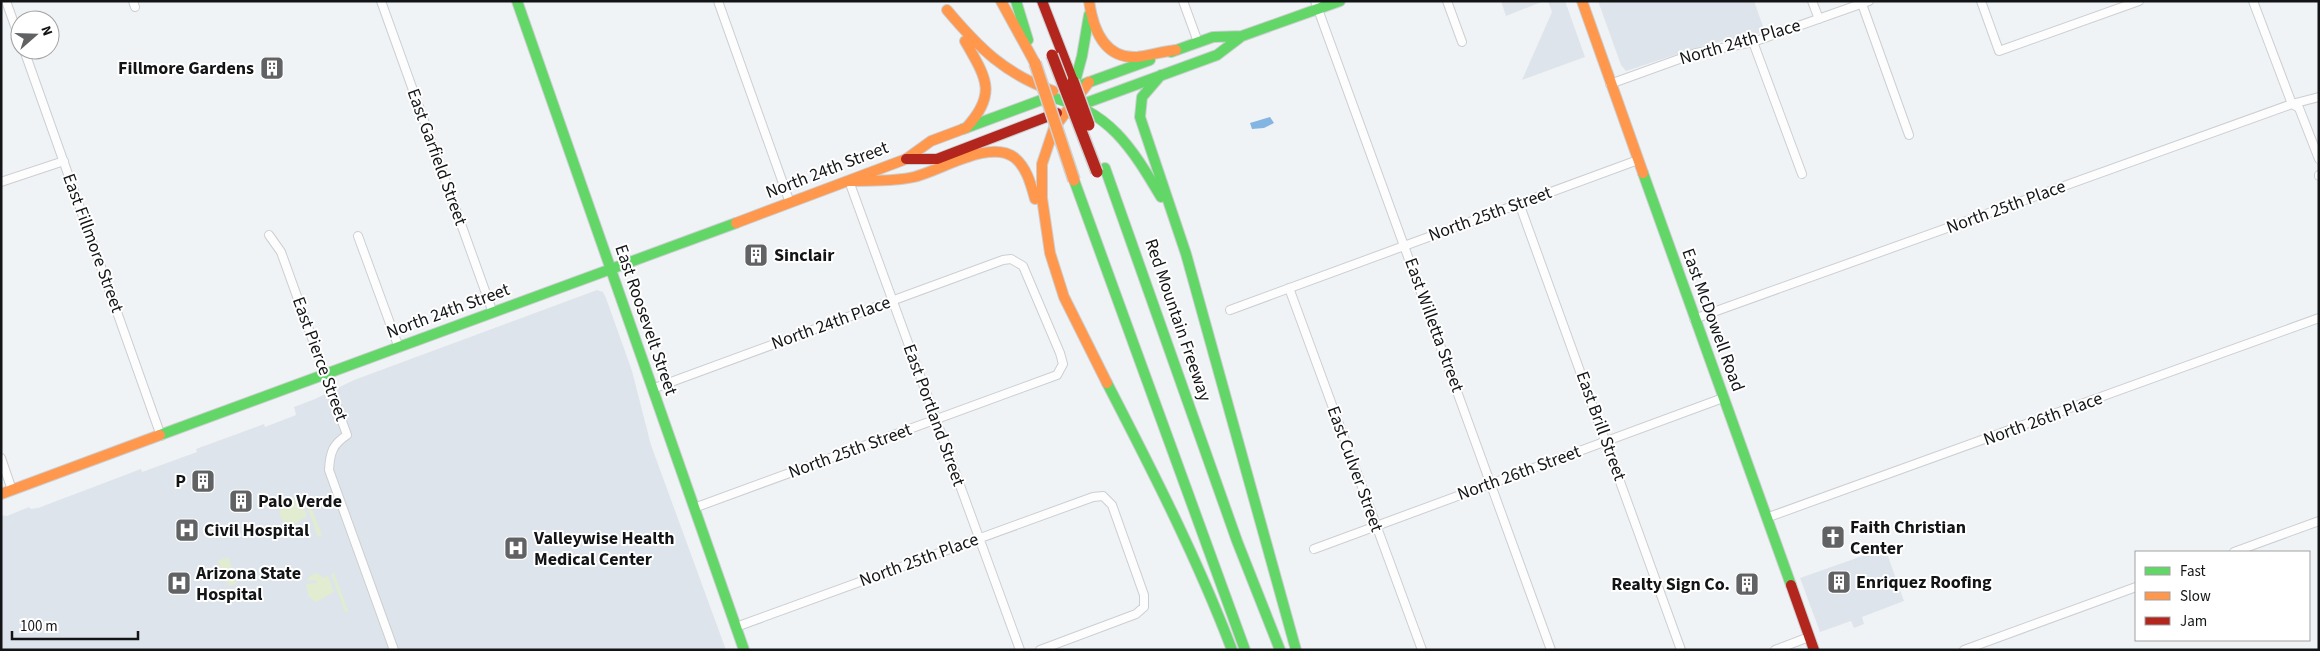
<svg xmlns="http://www.w3.org/2000/svg" width="2320" height="651" viewBox="0 0 2320 651" font-family="'Source Sans 3',sans-serif">
<rect width="100%" height="100%" fill="#f0f3f6"/>
<path fill="#dee4eb" d="M1501,1H1544L1506,16Z
M1548,1H1565L1585,57L1522,80L1552,12Z
M1598,1H1754L1765,32L1705,45L1626,71L1621,65Z
M597,290L603,292L606,298L632,371L651,445L726,650H1V515L7,516L29,507L31,509L38,508L141,469L142,472L197,452L196,449L264,424L265,427L296,415L294,407L315,399L354,380Z
M1885,548L1904,601L1862,617L1864,624L1854,628L1851,621L1820,632L1800,578Z"/>
<path fill="#e1ecd0" d="M292,497L298,502L301,500L307,516L291,526C282,523 278,515 280,506L291,507L290,505L281,504L284,499Z
M307,497L322,535L318,537L304,498Z
M228,557L237,583L229,586L224,578L227,577L225,572H222L218,561Z
M317,573L323,578L328,576L334,592L316,602L309,597L306,584L317,583L316,580L307,581L311,575Z
M334,573L348,611L345,612L331,574Z"/>
<path fill="#82b5e1" d="M1270,117L1274,123L1264,128L1252,129L1250,123Z"/>
<g fill="none" stroke-linecap="round" stroke-linejoin="round">
<g stroke="#cccfd1" stroke-width="10">
<path id="street" d="M6,1L20,40
M133,1L135,7
M381,1L493,313
M718,1L790,203
M1183,1L1198,42
M1315,1L1551,650
M1447,1L1462,42
M1812,1L1819,19
M1981,1L1999,51L2139,1
M2253,1L2292,104L2299,108L2319,159
M1862,4L1909,135
M1753,42L1802,174
M24,50L161,436
M1610,84L1696,53L1753,42L1869,1
M2319,176V175
M849,181L1020,650
M1,182L64,161
M1519,203L1681,650
M269,235L281,252L347,435C333,444 330,452 329,470L394,650
M358,236L399,348
M1289,288L1422,650
M1230,310L1638,160
M1694,319L2292,104L2319,97
M652,389L1003,260L1011,259L1023,266L1060,353L1063,364L1057,375L694,508
M1,458L12,490
M1766,518L2319,318
M1314,549L1723,398
M2234,552L2319,521
M736,627L1093,497L1103,496L1112,505L1144,595V607L1136,614L1040,650
M1775,650L1809,637
M1964,650L2136,587"/>
</g>
<g stroke="#cccfd1" stroke-width="12">
<path id="fast" d="M517,1L744,650
M1016,1L1028,40
M1171,52L1213,37L1242,36
M1161,75L1142,97L1140,117L1186,254L1296,650
M1084,84L1150,60
M1072,93L1082,56L1089,15
M1050,97C1109,110 1132,148 1161,197
M1075,107L1217,55L1242,36L1340,1
M963,129L1052,96
M1105,168L1237,541L1280,650
M1643,173L1791,585
M1074,180L1245,650
M1107,383C1152,470 1197,558 1232,650
M160,435L736,223"/>
</g>
<g stroke="#cccfd1" stroke-width="12">
<path id="slow" d="M1001,1L1035,63
M1089,1C1093,29 1104,59 1137,57C1148,56 1164,51 1176,50
M1582,1L1643,173
M947,10C979,48 1005,74 1053,91
M965,41C986,78 998,93 966,128
M1089,82L1054,128L1042,164V198L1050,253L1064,297L1107,383
M849,181C870,180 893,182 914,177C940,171 991,138 1015,158C1027,168 1031,185 1035,199
M736,223L906,159L931,141L963,129
M1,494L160,435"/>
</g>
<g stroke="#cccfd1" stroke-width="12">
<path id="jam" d="M1042,1L1073,81
M906,159H937L1057,113
M1791,585L1814,650"/>
</g>
<use href="#street" stroke="#fdfdfe" stroke-width="8"/>
<use href="#fast" stroke="#63d668" stroke-width="10"/>
<use href="#slow" stroke="#ff974d" stroke-width="10"/>
<use href="#jam" stroke="#b3261e" stroke-width="10"/>
<g stroke="#cfd1d2" stroke-width="14" stroke-linecap="butt">
<path id="slow-bridge" d="M1035,63L1074,180"/>
</g>
<g stroke="#cfd1d2" stroke-width="14" stroke-linecap="butt">
<path id="jam-bridge" d="M1052,55L1097,172
M1073,81L1089,125"/>
</g>
<use href="#slow-bridge" stroke="#ff974d" stroke-width="11"/>
<use href="#jam-bridge" stroke="#b3261e" stroke-width="11"/>
</g>
<defs>
<g id="building-square" transform="scale(1.25)"><rect x="-9" y="-9" width="18" height="18" rx="4" fill="#606264" stroke="#fff"/><path d="M-4-6H4V6H1V3H-1V6H-4ZM-2.5-4.3h1.7v1.8h-1.7ZM.8-4.3h1.7v1.8H.8ZM-2.5-1h1.7V.8h-1.7ZM.8-1h1.7V.8H.8Z" fill="#fff"/></g>
<g id="hospital-square" transform="scale(1.25)"><rect x="-9" y="-9" width="18" height="18" rx="4" fill="#606264" stroke="#fff"/><path d="M-5-5h3v3.5h4V-5h3V5h-3V1.5h-4V5h-3Z" fill="#fff"/></g>
<g id="church-square" transform="scale(1.25)"><rect x="-9" y="-9" width="18" height="18" rx="4" fill="#606264" stroke="#fff"/><path d="M-1.2-6h2.4v3.5h3.3v2.4h-3.3V6h-2.4V-.1h-3.3v-2.4h3.3Z" fill="#fff"/></g>
</defs>
<g fill-rule="evenodd">
<use href="#building-square" x="272" y="68"/>
<use href="#building-square" x="756" y="255"/>
<use href="#building-square" x="203" y="481"/>
<use href="#building-square" x="241" y="501"/>
<use href="#hospital-square" x="187" y="530"/>
<use href="#church-square" x="1833" y="537"/>
<use href="#hospital-square" x="516" y="548"/>
<use href="#building-square" x="1839" y="582"/>
<use href="#hospital-square" x="179" y="583"/>
<use href="#building-square" x="1747" y="584"/>
</g>
<g text-anchor="middle" dominant-baseline="central" stroke-width="4" stroke-linejoin="round" paint-order="stroke">
<g font-size="18" fill="#121416" stroke="#fff">
<text transform="translate(1740 42) rotate(-16)">North 24th Place</text>
<text transform="translate(437 157) rotate(70)">East Garfield Street</text>
<text transform="translate(827 170) rotate(-21)">North 24th Street</text>
<text transform="translate(2006 207) rotate(-20)">North 25th Place</text>
<text transform="translate(1490 214) rotate(-20)">North 25th Street</text>
<text transform="translate(93 243) rotate(70)">East Fillmore Street</text>
<text transform="translate(448 311) rotate(-20)">North 24th Street</text>
<text transform="translate(646 320) rotate(71)">East Roosevelt Street</text>
<text transform="translate(1178 320) rotate(71)">Red Mountain Freeway</text>
<text transform="translate(1713 320) rotate(70)">East McDowell Road</text>
<text transform="translate(831 323) rotate(-20)">North 24th Place</text>
<text transform="translate(1434 325) rotate(70)">East Willetta Street</text>
<text transform="translate(320 359) rotate(70)">East Pierce Street</text>
<text transform="translate(934 415) rotate(70)">East Portland Street</text>
<text transform="translate(2043 419) rotate(-20)">North 26th Place</text>
<text transform="translate(1601 426) rotate(70)">East Brill Street</text>
<text transform="translate(850 451) rotate(-20)">North 25th Street</text>
<text transform="translate(1355 469) rotate(70)">East Culver Street</text>
<text transform="translate(1519 473) rotate(-20)">North 26th Street</text>
<text transform="translate(919 560) rotate(-20)">North 25th Place</text>
</g>
<g font-size="18" font-weight="bold" fill="#121416" stroke="#fff" text-anchor="start">
<text x="254" y="68" text-anchor="end">Fillmore Gardens</text>
<text x="774" y="255">Sinclair</text>
<text x="186" y="481" text-anchor="end">P</text>
<text x="258" y="501">Palo Verde</text>
<text x="1850" y="527">Faith Christian<tspan x="1850" dy="21">Center</tspan></text>
<text x="204" y="530">Civil Hospital</text>
<text x="534" y="538">Valleywise Health<tspan x="534" dy="21">Medical Center</tspan></text>
<text x="196" y="573">Arizona State<tspan x="196" dy="21">Hospital</tspan></text>
<text x="1856" y="582">Enriquez Roofing</text>
<text x="1730" y="584" text-anchor="end">Realty Sign Co.</text>
</g>
</g>
<rect width="2320" height="651" fill="none" stroke="#121416" stroke-width="5"/>
<rect x="2135" y="551" width="175" height="90" fill="#ffffff" stroke="#a0a1a2"/>
<rect x="2145" y="567" width="25" height="8" fill="#63d668" stroke="#a0a1a2"/>
<text x="2180" y="576" font-size="15" fill="#121416">Fast</text>
<rect x="2145" y="592" width="25" height="8" fill="#ff974d" stroke="#a0a1a2"/>
<text x="2180" y="601" font-size="15" fill="#121416">Slow</text>
<rect x="2145" y="617" width="25" height="8" fill="#b3261e" stroke="#a0a1a2"/>
<text x="2180" y="626" font-size="15" fill="#121416">Jam</text>
<g transform="translate(35 35) rotate(70)"><circle r="24" fill="#ffffff" stroke="#a0a1a2"/>
<path d="M0-4L9 19L0 12L-9 19Z" fill="#606264"/>
<text y="-8" font-size="14" font-weight="bold" text-anchor="middle" fill="#121416">N</text>
</g>
<path d="M12 631v8h126v-8" fill="none" stroke="#121416" stroke-width="2.5"/>
<text x="20" y="631" font-size="15" fill="#121416" stroke="#ffffff" stroke-width="4" paint-order="stroke">100 m</text>
</svg>
